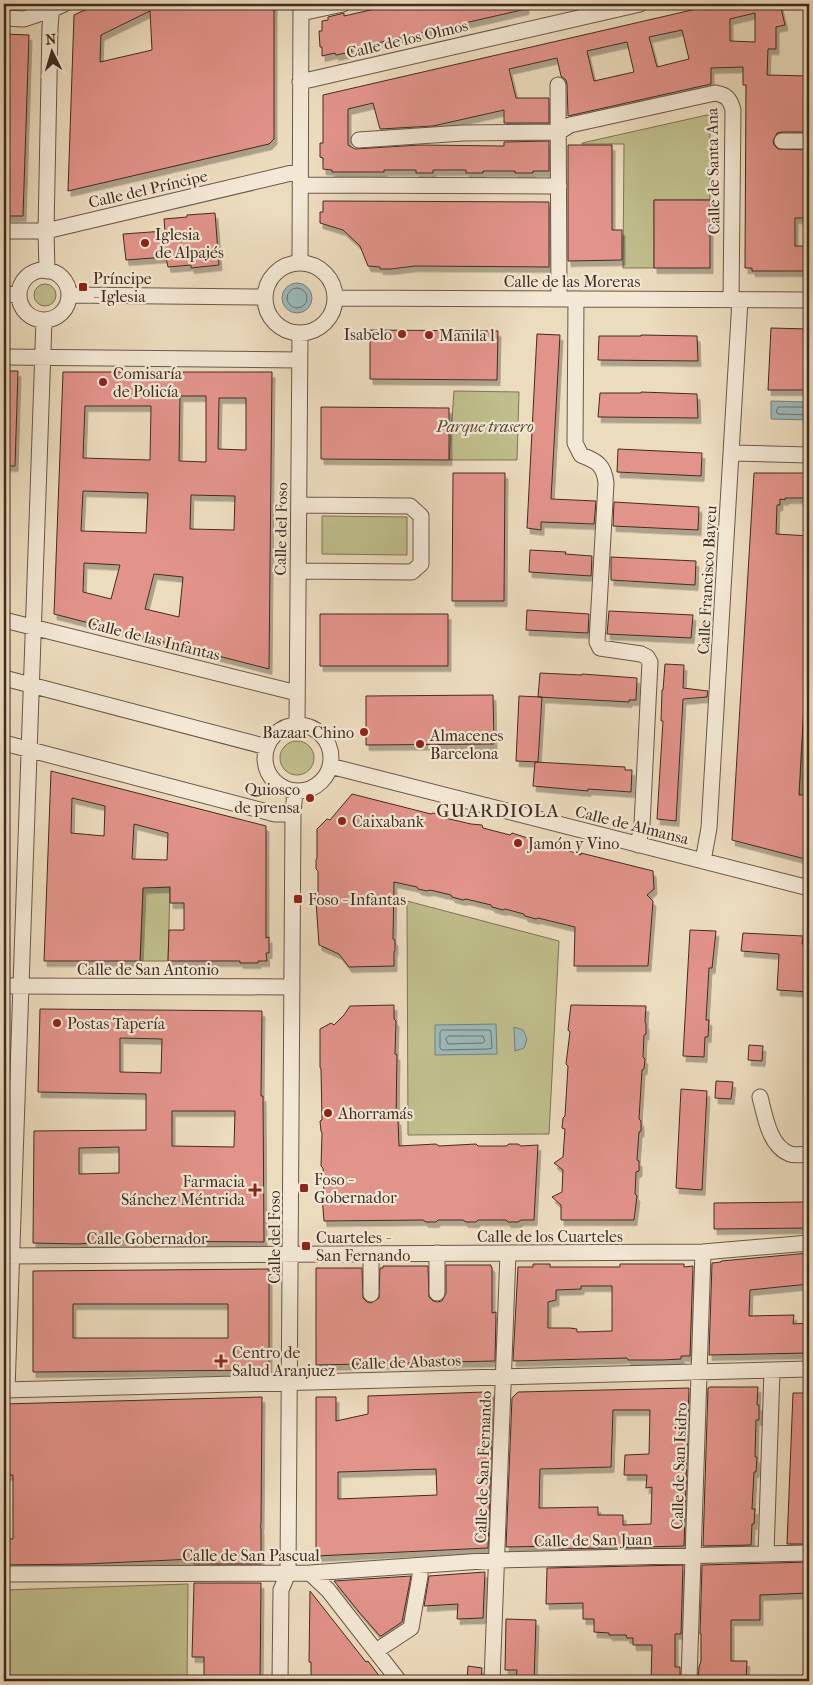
<svg xmlns="http://www.w3.org/2000/svg" width="813" height="1685" viewBox="0 0 813 1685" font-family="'IM FELL French Canon',serif">
<defs>
<filter id="shadow"><feDropShadow dx="3" dy="5.5" stdDeviation="0" flood-color="#0004"/></filter>
</defs>
<rect width="100%" height="100%" fill="#ecdcbe"/>
<filter id="stains"><feTurbulence type="fractalNoise" baseFrequency=".004" numOctaves="4"/><feColorMatrix values="0 0 0 0 .2 0 0 0 0 .09 0 0 0 0 .02 0 0 0 .5 -.17"/></filter>
<radialGradient id="worn" r=".72"><stop offset=".6" stop-color="#630" stop-opacity="0"/><stop offset="1" stop-color="#630" stop-opacity=".3"/></radialGradient>
<path fill="#bfbe8c" stroke="#807456" d="M707,115L710,116V200H654V268H623L624,144H582V143Z
M34 295a11 11 0 1 1 22 0a11 11 0 1 1-22 0Z
M454,391L519,392L517,460H449Z
M322,516L407,517V555L322,554Z
M809,613V795H799Z
M280 758a17 17 0 1 1 34 0a17 17 0 1 1-34 0Z
M143,887H170L168,961H140Z
M407,901L559,941L549,1134L408,1135Z
M188,1584L187,1681H4V1590Z"/>
<path fill="#9cb9ba" stroke="#78807c" d="M282 298a15 15 0 1 1 30 0a15 15 0 1 1-30 0Z
M771,401L809,402V420L771,419Z
M496,1024L497,1054L435,1055V1025Z
M514,1027L523,1030L527,1039L524,1048L515,1051Z"/>
<g fill="none" stroke-linecap="round" stroke-linejoin="round">
<path stroke="#6e726d" stroke-width="1" d="M287 298a10 10 0 1 1 20 0a10 10 0 1 1-20 0Z
M809,407H778L776,412L778,414L809,415
M442,1030H490L491,1032L492,1048L489,1049L442,1050L440,1048V1033Z
M449,1036H483L485,1041L483,1043L448,1044L446,1039Z"/>
</g>
<path fill="#e2938a" stroke="#412b20" fill-rule="evenodd" filter="url(#shadow)" d="M98,4H274V139L269,144L68,191L74,15ZM150,11L152,50L100,62L101,35Z
M397,4H526V9L351,49L352,52L336,55L335,53L322,56V47H320L319,31H322V21L328,20V17L344,13V16Z
M718,4H780L785,25L776,27V49H768L767,75L809,76V132H782L777,133L773,141L774,145L778,149L809,150V218H795V246H809L808,271H752V268H745L746,85H743V67L711,68V84L568,116L567,84L566,80L561,76L557,58L509,69L516,98H549V123H504V110L433,126L380,129L373,103L348,109V145L355,149L420,145L504,146V142L549,141V171H533V173H515V171H483V173H466V170H433V173H416V170H384V172H332V170L323,169V158L320,157V143H323V95ZM755,13V42L730,41V19ZM682,30L689,59L657,67L649,37ZM627,42L634,72L594,81L587,51Z
M4,34L29,35L23,216H4Z
M568,145H612V230H622V260L568,261Z
M654,200H710V268H654Z
M323,201L549,202V267L415,266L391,269H380V267L368,266L360,246L357,243L343,230L320,223V212H323Z
M215,213L219,265L191,268V265L168,267L166,257L126,260L123,234L165,231L164,219L187,217V215Z
M771,328L809,329V390H768Z
M370,330L498,331L497,380L370,379Z
M537,334L560,335L551,499L596,501L594,524L541,522V530L527,528Z
M641,335L697,336L698,361L598,360L599,336H641Z
M4,371H18L15,466H4Z
M63,372H272L269,669L54,614ZM180,396H206V462L179,461ZM219,398H246V450L218,449ZM85,406H151L150,460L83,458ZM83,491L148,493L146,533L81,531ZM191,495L235,496L234,530L190,529ZM84,563L120,565L111,599L83,592ZM154,574L183,577L179,617L145,609Z
M641,392L697,394L698,418L598,417L600,393H641Z
M321,407L449,408V460L321,459Z
M618,449L702,453L701,476L617,472Z
M453,473H505L504,601H452Z
M754,473H809V498H785V500L780,499V505H777L776,534L809,536V613L799,795H809V860L732,840Z
M614,502L699,507L698,530L613,526Z
M530,550L566,552L565,554L592,556L591,576L529,572Z
M611,557L696,561L695,585L611,580Z
M527,610L589,614L588,633L526,630Z
M609,611L693,615L691,638L607,634Z
M320,614H448V666H320Z
M665,664L684,665L683,688L708,691L707,697L683,699L676,821L657,819L663,721H661L662,690H663Z
M540,673L582,675V674L637,678L636,700H629V702L538,697Z
M493,695L494,744L366,745V696Z
M519,696L542,697L538,762L516,761Z
M535,762L625,767V770H632L631,792L588,789V791L533,786Z
M51,771L266,826V938L269,937V953H266L267,961H258V963H240V961H168L169,930H184V903H170V887L143,888L140,961H44ZM72,798L105,806L104,836L71,833ZM134,824L168,833L167,860L132,859Z
M352,794L431,814L433,813L444,816L445,818L471,824L482,825L483,828L510,835L512,833L543,843L545,842L554,844L555,846L581,855V853L653,871L654,889L647,895L653,901L648,966H574L575,927L538,918L536,919L525,916L524,914L505,909L503,910L492,907L491,905L466,899L463,900L452,897L451,895L430,890L427,891L418,889L417,887L394,882L393,939L395,940V950L394,952V966L349,967L339,954L319,945L316,901L318,899V871L316,869V860L317,858V829L327,819L330,820Z
M690,930L716,931L712,968H709L706,1020H709L708,1037H705L704,1057L683,1056Z
M743,933L803,936L802,944L809,945V992L777,990L779,954L741,951Z
M394,1005V1019L396,1021L395,1054L397,1055L396,1118L398,1120L399,1146L436,1144L439,1146L476,1144L478,1146H506L509,1144H518L521,1146L538,1145L534,1220H521L518,1222H508L506,1220H478L476,1222H466L463,1220H438L436,1222H426L423,1220L324,1221L322,1197L324,1195L323,1168L321,1166L322,1133L321,1131L320,1121L322,1120L321,1069L320,1067V1029L331,1023L334,1025L344,1015L350,1006Z
M571,1005L646,1006L645,1022L646,1024V1034L644,1035L643,1057L645,1059L644,1069L642,1070L639,1119L641,1121V1131L639,1132L637,1160L639,1161V1171L636,1172L635,1194L637,1196L634,1220H561V1205L552,1197L562,1192L563,1170L554,1163L563,1157L565,1129L562,1128L563,1118L565,1116L568,1066L566,1064L570,1032L568,1030Z
M40,1009L262,1011L261,1096H263L264,1242L118,1241L78,1244L33,1243L34,1131L146,1130V1094L38,1092ZM120,1038L162,1039L161,1073L120,1072ZM172,1111H235L234,1147L172,1146ZM119,1147V1173L79,1174V1148Z
M749,1045L763,1046L762,1061L748,1060Z
M716,1081L733,1082L731,1099L715,1098Z
M681,1089L707,1091L702,1190L676,1188Z
M809,1202V1228L714,1229V1203Z
M809,1253V1284L750,1290L749,1316L794,1315L793,1324L809,1323V1353L709,1355L712,1263L721,1262V1261Z
M533,1264H550V1267H620V1264H684V1267L693,1266L690,1356H681V1359L662,1360H628L627,1358L513,1361L518,1267H533ZM581,1286H612V1331L577,1332V1329L570,1328H548V1302L556,1300V1290L581,1289Z
M446,1265H491V1267H492V1313L496,1312L495,1361L316,1365V1268H362L363,1298L367,1302L371,1303L379,1298L380,1268H383V1266H428L429,1297L433,1301L437,1302L442,1301L446,1293Z
M269,1269V1370L33,1372V1271ZM73,1304H228V1338H73Z
M710,1387H758L757,1405H759V1420H756L755,1457H757L756,1472H754L752,1509H755L754,1524H752L751,1545L703,1546L708,1388Z
M689,1388L684,1546L559,1549V1546L506,1547L512,1398L518,1392ZM613,1410H650L649,1454L625,1455L624,1475H647L646,1488L652,1487L651,1524L623,1525V1515H598V1507L539,1508L540,1469L611,1467Z
M485,1392V1393H492L493,1396L488,1548L316,1556V1397H336V1421L368,1414V1396ZM436,1469L437,1495L338,1499V1472Z
M793,1393H809V1544H787Z
M262,1397L261,1525L260,1526L261,1528V1564H194V1559L84,1564L4,1565V1538L13,1539V1475H4V1404Z
M809,1562V1593L760,1595V1620H731V1661H747L746,1681H698L699,1667L701,1661V1634H700L702,1565Z
M683,1565L681,1634H675V1667H680V1681H651L652,1645H633V1638H627L626,1635H609V1633L594,1632V1619H583V1603L546,1604L547,1568Z
M485,1572L483,1618L457,1619L458,1604L424,1606L429,1576Z
M411,1576L402,1622L381,1636H380L359,1612L334,1581Z
M194,1583H261L260,1681H204V1657H192Z
M310,1591L366,1662L368,1661L383,1681H311V1662H309Z
M506,1619L536,1620L534,1681H516L517,1670H505Z
M468,1666L482,1668L481,1681H467Z"/>
<g fill="none" stroke-linecap="round" stroke-linejoin="round">
<g stroke="#6c5748" stroke-width="17">
<path id="street" d="M301,13L343,4
M4,18L24,19L51,10L64,4
M300,82L640,4
M558,85L559,299
M359,140L463,133L559,132L570,125L715,93C727,95 730,99 733,110L731,300
M782,141H809
M300,185L559,186
M4,231H46L300,171
M300,263L301,4
M265 298a35 35 0 1 1 70 0a35 35 0 1 1-70 0Z
M19 295a25 25 0 1 1 50 0a25 25 0 1 1-50 0Z
M47,271L46,231L50,27L52,4
M4,294L19,295
M69,295L265,297
M335,298L809,300
M576,299L575,443L581,455C597,461 604,465 606,483L597,642L600,648L641,654L647,657L650,662L642,825L638,845
M4,357L300,360
M732,453L809,455
M298,571L412,572L421,564V516L410,506L299,505
M4,620L297,693
M4,678L267,747
M297,725L300,333
M265 758a33 33 0 1 1 66 0a33 33 0 1 1-66 0Z
M4,743L275,814H293
M330,766L809,888
M703,861L709,828L740,300
M4,986L292,987
M760,1097C765,1116 769,1146 790,1154C795,1156 803,1154 809,1154
M437,1253V1293
M371,1254V1294
M4,1256L703,1252L809,1243
M4,1390L809,1369
M7,1390L44,320
M766,1554L772,1370
M310,1573L328,1590L399,1681
M4,1574L310,1573L497,1560L809,1553
M376,1651L411,1628L420,1576V1566
M280,1681L281,1590L288,1573L293,814L295,791
M492,1681L508,1253
M689,1681L703,1252"/>
</g>
<use href="#street" stroke="#f3e8d5" stroke-width="15"/>
</g>
<g fill="#8f2418" stroke="#f3e8d5" stroke-width="2">
<circle cx="145" cy="243" r="5"/>
<rect x="78" y="282" width="10" height="10" rx="2.5"/>
<circle cx="402" cy="334" r="5"/>
<circle cx="429" cy="335" r="5"/>
<circle cx="103" cy="382" r="5"/>
<circle cx="364" cy="732" r="5"/>
<circle cx="420" cy="744" r="5"/>
<circle cx="310" cy="798" r="5"/>
<circle cx="342" cy="821" r="5"/>
<circle cx="518" cy="843" r="5"/>
<rect x="293" y="894" width="10" height="10" rx="2.5"/>
<circle cx="57" cy="1023" r="5"/>
<circle cx="328" cy="1113" r="5"/>
<rect x="299" y="1183" width="10" height="10" rx="2.5"/>
<path d="M252.5 1182.5h5v5h5v5h-5v5h-5v-5h-5v-5h5z"/>
<rect x="301" y="1241" width="10" height="10" rx="2.5"/>
<path d="M218.5 1353.5h5v5h5v5h-5v5h-5v-5h-5v-5h5z"/>
</g>
<g text-anchor="middle" dominant-baseline="central" stroke-width="4.5" stroke-linejoin="round" paint-order="stroke">
<g font-size="16" fill="#412b20" stroke="#f3e8d5">
<text transform="translate(407 39) rotate(-13)">Calle de los Olmos</text>
<text transform="translate(713 171) rotate(-91)">Calle de Santa Ana</text>
<text transform="translate(148 189) rotate(-13)">Calle del Príncipe</text>
<text x="572" y="281">Calle de las Moreras</text>
<text transform="translate(281 529) rotate(-89)">Calle del Foso</text>
<text transform="translate(707 580) rotate(-87)">Calle Francisco Bayeu</text>
<text transform="translate(154 639) rotate(14)">Calle de las Infantas</text>
<text transform="translate(632 825) rotate(14)">Calle de Almansa</text>
<text x="148" y="969">Calle de San Antonio</text>
<text x="550" y="1236">Calle de los Cuarteles</text>
<text transform="translate(274 1237) rotate(-90)">Calle del Foso</text>
<text x="147" y="1238">Calle Gobernador</text>
<text transform="translate(406 1362) rotate(-2)">Calle de Abastos</text>
<text transform="translate(679 1466) rotate(-88)">Calle de San Isidro</text>
<text transform="translate(483 1467) rotate(-88)">Calle de San Fernando</text>
<text transform="translate(593 1540) rotate(-1)">Calle de San Juan</text>
<text x="251" y="1555">Calle de San Pascual</text>
</g>
<g font-size="16" fill="#412b20" stroke="#f3e8d5" text-anchor="start">
<text x="155" y="234">Iglesia<tspan x="155" dy="18">de Alpajés</tspan></text>
<text x="93" y="278">Príncipe<tspan x="93" dy="18">- Iglesia</tspan></text>
<text x="392" y="334" text-anchor="end">Isabelo</text>
<text x="439" y="335">Manila l</text>
<text x="113" y="373">Comisaría<tspan x="113" dy="18">de Policía</tspan></text>
<text x="354" y="732" text-anchor="end">Bazaar Chino</text>
<text x="430" y="735">Almacenes<tspan x="430" dy="18">Barcelona</tspan></text>
<text x="300" y="789" text-anchor="end">Quiosco<tspan x="300" dy="18">de prensa</tspan></text>
<text x="352" y="821">Caixabank</text>
<text x="528" y="843">Jamón y Vino</text>
<text x="308" y="899">Foso - Infantas</text>
<text x="67" y="1023">Postas Tapería</text>
<text x="338" y="1113">Ahorramás</text>
<text x="314" y="1179">Foso -<tspan x="314" dy="18">Gobernador</tspan></text>
<text x="245" y="1181" text-anchor="end">Farmacia<tspan x="245" dy="18">Sánchez Méntrida</tspan></text>
<text x="316" y="1237">Cuarteles -<tspan x="316" dy="18">San Fernando</tspan></text>
<text x="232" y="1352">Centro de<tspan x="232" dy="18">Salud Aranjuez</tspan></text>
</g>
<g font-size="16" font-style="italic" fill="#5a4836" stroke="#f3e8d5">
<text x="485" y="426">Parque trasero</text>
</g>
<g font-size="19" letter-spacing="1" fill="#412b20" stroke="#f3e8d5">
<text x="498" y="811">GUARDIOLA</text>
</g>
</g>
<rect width="813" height="1685" fill="none" stroke="#ecdcbe" stroke-width="20"/>
<rect x="5" y="5" width="803" height="1675" fill="none" stroke="#412b20" stroke-width="2.5"/>
<rect x="10" y="10" width="793" height="1665" fill="none" stroke="#412b20"/>
<g transform="translate(52 52) rotate(355)" stroke="#f3e8d5" stroke-width="4" paint-order="stroke">
<path d="M0-4L9 19L0 12L-9 19Z" fill="#412b20"/>
<text y="-8" font-size="14" font-weight="bold" text-anchor="middle" fill="#412b20">N</text>
</g>
<rect width="100%" height="100%" filter="url(#stains)"/>
<rect width="100%" height="100%" fill="url(#worn)"/>
</svg>
